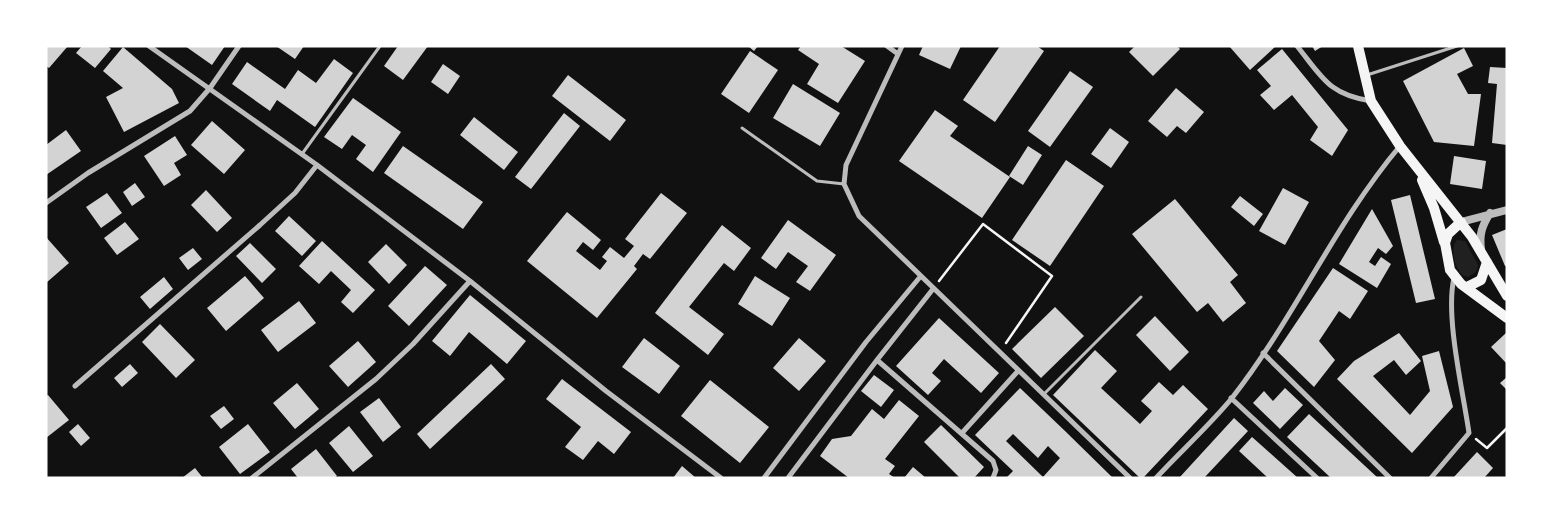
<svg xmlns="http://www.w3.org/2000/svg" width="1553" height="524" viewBox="0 0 1553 524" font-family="'Fira Sans',sans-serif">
<rect width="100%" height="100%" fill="#111"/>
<path fill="#202020" d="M1457,240L1465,241L1478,265L1476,272L1468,277L1462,275C1455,267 1451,253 1455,243Z"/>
<path fill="#d3d3d3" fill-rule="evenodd" d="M46,46H68L49,68L46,66Z
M82,46H108L111,49L95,68L76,53Z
M185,46H225L212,65Z
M276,46H304L295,59Z
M398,46H428L403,80L384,66Z
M748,46H758L754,51Z
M801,46H841L865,61L838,103L807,84L819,64L798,50Z
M923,46H961L950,69L919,55Z
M1000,46H1037L1044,51L995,122L963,100Z
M1135,46H1177L1180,49L1153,76L1129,52Z
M1229,46H1276L1250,70Z
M1312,46H1323L1315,51Z
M123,47L172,89L179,103L124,132L106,97L123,88L103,71Z
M1464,48L1473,66L1457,74L1468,94H1481L1474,146L1434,142L1403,81Z
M1282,49L1348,130L1332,156L1310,140L1318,127L1292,95L1274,110L1260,95L1271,86L1257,70Z
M750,51L778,70L749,113L721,94Z
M334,59L353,73L315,127L277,100L270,111L232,84L247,62L285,89L298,70L316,83Z
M443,64L460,76L448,94L431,82Z
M1490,67L1507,68V145L1492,143L1497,84L1488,83Z
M1070,71L1093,87L1050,147L1028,131Z
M568,75L626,120L610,141L552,96Z
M793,84L840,113L820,146L773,118Z
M1176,88L1204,112L1186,133L1177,126L1167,137L1148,121Z
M353,98L401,132L373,172L356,159L366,145L352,135L342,149L324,137Z
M935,110L958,126L950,136L1010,177L982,218L899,161Z
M564,113L580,126L531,189L515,177Z
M474,117L518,152L504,170L460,135Z
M212,121L245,150L224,174L191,145Z
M1110,128L1129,142L1111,168L1091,154Z
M66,130L81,151L46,175V145Z
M175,136L187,155L174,163L181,175L164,186L144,156Z
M403,146L483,202L463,229L384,173Z
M1028,146L1042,155L1023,185L1009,176Z
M1454,156L1486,161L1482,189L1450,184Z
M1066,160L1104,186L1050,266L1012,240Z
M135,183L145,197L132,206L123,192Z
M1283,188L1309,202L1285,245L1259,231Z
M206,190L232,218L217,232L191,205Z
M107,193L122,213L101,228L86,207Z
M661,193L687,213L650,259L643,254L634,266L637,269L597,318L527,261L567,212L601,240L593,250L583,242L576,251L600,270L607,261L602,257L610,247L624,258L634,246L625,239Z
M1410,195L1435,299L1416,303L1391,200Z
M1240,196L1263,214L1254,226L1231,207Z
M1175,199L1238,275L1230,282L1246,303L1223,322L1208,303L1197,312L1132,234Z
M1372,209L1393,246L1386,254L1378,248L1369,262L1375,266L1381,257L1391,264L1377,288L1339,264Z
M289,216L316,241L302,256L275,231Z
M788,220L836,255L810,291L796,282L808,266L788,252L776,269L761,258Z
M125,222L139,239L117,255L104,238Z
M722,225L751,248L734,271L724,263L689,307L724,334L708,355L655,313Z
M1507,229V266H1505L1492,235Z
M46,237L69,263L46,283Z
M322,241L375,290L353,313L341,302L351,290L331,271L319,284L299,266Z
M250,243L276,269L262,283L236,256Z
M386,244L407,265L389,284L368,262Z
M193,248L202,259L188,270L179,258Z
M425,266L447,285L409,326L388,306Z
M1333,268L1368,291L1350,319L1339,311L1319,341L1335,360L1314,387L1277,351Z
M245,276L264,298L226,331L207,308Z
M755,276L790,298L772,326L738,304Z
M164,277L173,289L150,309L140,297Z
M470,295L526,341L507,364L469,332L450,356L432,341Z
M299,301L316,323L278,352L261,330Z
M1055,307L1084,336L1041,378L1012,349Z
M1155,316L1189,352L1170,371L1136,335Z
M939,318L999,373L981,393L944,359L932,373L941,381L928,395L896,366Z
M160,324L195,360L176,378L142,342Z
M1399,333L1421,361L1406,375L1394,360L1373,376L1410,415L1430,391L1422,356L1439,351L1453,407L1412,453L1337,379L1354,361Z
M1506,333L1507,334V364L1491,347Z
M644,338L680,366L659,394L622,367Z
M799,338L826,361L799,391L773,368Z
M358,341L376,362L348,387L329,366Z
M1095,350L1117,371L1101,388L1140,424L1152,411L1141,401L1159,382L1173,395L1183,385L1208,409L1143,478H1140L1053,395Z
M130,364L138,373L122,387L114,378Z
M491,364L505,379L430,449L417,434Z
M874,375L894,390L881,407L861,391Z
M1507,377V390L1500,383Z
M562,379L631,432L614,454L598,441L583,460L565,447L581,427L546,399Z
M710,380L769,427L740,463L681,416Z
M297,383L319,409L295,429L273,403Z
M1020,388L1064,430L1113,478H1006L1013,471L975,435ZM1013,434L1038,458L1048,446L1060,458L1043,477L1006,441Z
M1285,388L1303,405L1280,429L1253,403L1264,391L1273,401Z
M48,395L69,420L46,438V396Z
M379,398L401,427L383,442L360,412Z
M899,400L919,416L885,459L895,466L889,474L895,478H849L820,456L832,439L851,436L872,409L884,419Z
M224,406L234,419L221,429L210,416Z
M1309,414L1378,478H1331L1287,437Z
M1234,418L1248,431L1204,478H1179Z
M78,424L90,438L81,446L69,432Z
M248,424L270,452L240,474L219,447Z
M941,425L984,467L974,478H960L924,442Z
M349,426L373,456L353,472L329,443Z
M1252,437L1298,478H1268L1239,451Z
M316,449L337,476L334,478H298L291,469Z
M1477,452L1493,468L1484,478H1453Z
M682,466L696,478H673Z
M913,467L926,478H904Z
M195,468L203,478H182Z"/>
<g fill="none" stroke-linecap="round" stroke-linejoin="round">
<path stroke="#f5f5f5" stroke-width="2.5" d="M939,281L983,224L1052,276L1006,343
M1476,439L1487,448L1507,428"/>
<path stroke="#bcbcbc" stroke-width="3" d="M1367,75L1457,46
M742,128L817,181L844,184
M302,154L380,46
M1044,394L1141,297"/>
<path stroke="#bcbcbc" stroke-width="5" d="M149,46L317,165L470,281L606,391L721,478
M887,46L898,54
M902,46L846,165L844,184L859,216L1130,478
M1297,46C1322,77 1329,95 1371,101
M46,203L88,173L190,111L210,88L239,46
M1263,353L1390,478
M877,360L993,461L996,470L993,478
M75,386L260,225L295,193L317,165
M1231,398L1317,478
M962,433L1018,371
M252,478L376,379L413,344L470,281
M764,478L866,342L920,277
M788,478L877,360L933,289
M1156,478C1181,451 1209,426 1232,398C1294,319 1335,223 1400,146
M1431,478L1469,433C1463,391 1445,316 1454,278"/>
<path stroke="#bcbcbc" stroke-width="8" d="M1461,222L1507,210
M1481,249C1479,234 1482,226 1490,213"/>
<path stroke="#f5f5f5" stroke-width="10" d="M1358,46L1371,101L1400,146L1472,237L1507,296
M1422,180L1434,208L1444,242
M1461,222L1448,234L1445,243L1450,270L1461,284L1507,318
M1467,287L1481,280L1487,262"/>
</g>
<rect width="1553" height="524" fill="none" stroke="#ffffff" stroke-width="95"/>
</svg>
